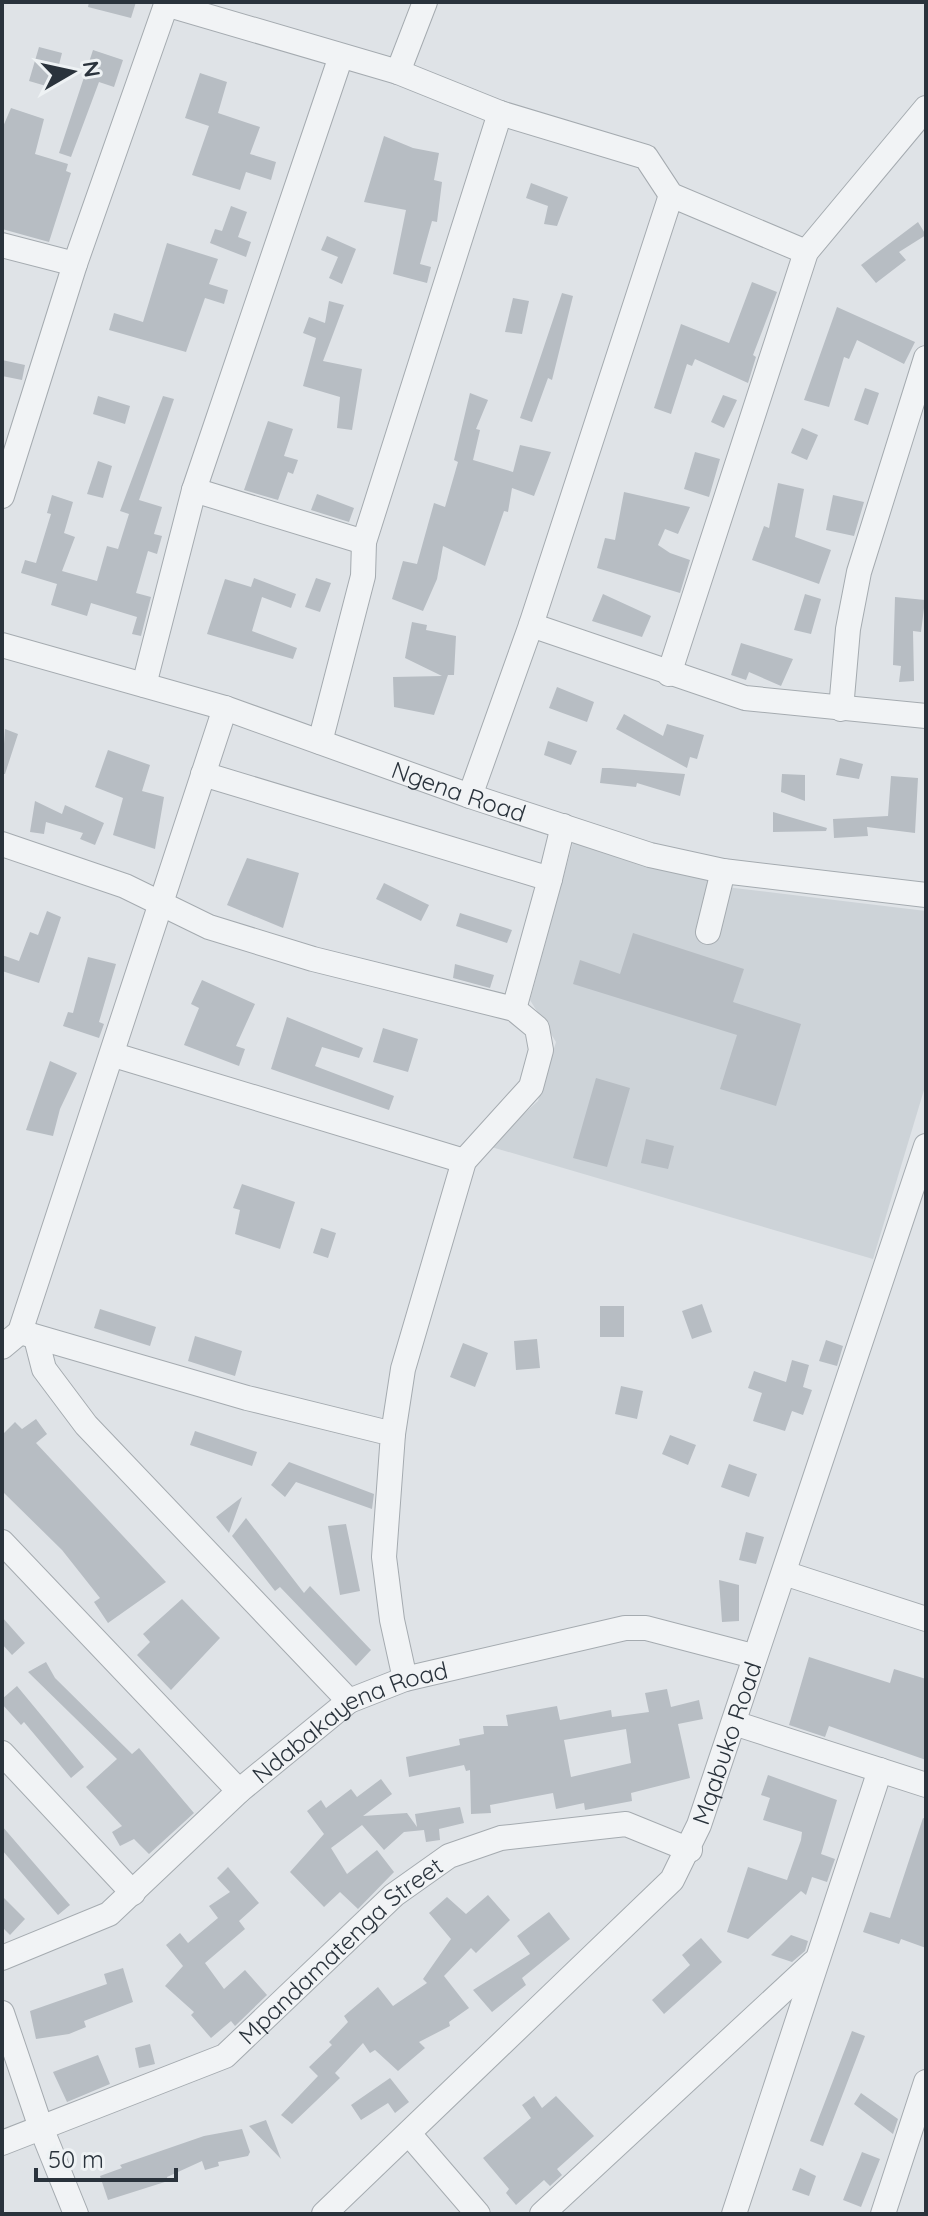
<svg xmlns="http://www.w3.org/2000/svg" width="928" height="2216" viewBox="0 0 928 2216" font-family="Quicksand,sans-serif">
<rect width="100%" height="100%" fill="#dfe3e7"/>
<path fill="#cdd3d8" d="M573,842L734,888L926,911L924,1090L873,1259L488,1146L538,1101L556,1042L530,1000Z"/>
<path fill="#b7bdc3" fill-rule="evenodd" d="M89,2H136L131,18L88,7Z
M39,47L62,53L53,88L29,81Z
M93,50L123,60L114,87L99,82L71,157L59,153Z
M200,73L227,82L218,113L260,127L250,154L276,162L271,180L246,172L240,190L192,175L209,126L185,118Z
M11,108L44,119L35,154L68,164L66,171L71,173L49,242L2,229V129Z
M384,136L413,148L439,153L434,180L442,182L437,222L432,221L420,264L431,267L427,283L393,274L406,210L364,202Z
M531,183L568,197L557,226L544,224L548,206L526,198Z
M231,206L247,212L238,237L251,242L246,257L210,243L215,229L222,231Z
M918,222L926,235L899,252L906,260L876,283L861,265Z
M327,236L356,249L342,284L329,278L338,257L321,250Z
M167,243L218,259L209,284L228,290L224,304L205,298L186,352L109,330L114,313L143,322Z
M752,282L777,292L753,355L756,357L748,383L695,359L692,366L687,364L671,414L654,408L681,324L729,343Z
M562,293L573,296L552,380L548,378L532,422L520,418Z
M513,298L529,301L522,334L505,332Z
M329,301L344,305L323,361L362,369L352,430L337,428L340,397L303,386L316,338L303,333L309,317L325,323Z
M837,307L915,342L904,364L857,340L849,359L844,357L829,407L804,400Z
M2,360L25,365L22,380L2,376Z
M865,388L879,393L868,425L854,420Z
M470,393L488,400L476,429L480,430L473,460L513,472L520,445L551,452L534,496L512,488L508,512L504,511L485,566L443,546L437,579L423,611L392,599L403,561L417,564L434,503L445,507L458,462L454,460Z
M723,395L737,400L724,428L711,422Z
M98,396L130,406L125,424L93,414Z
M163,396L174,399L139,500L162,507L154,534L162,536L157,554L148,551L136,593L151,597L141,636L132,634L137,617L91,603L87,616L51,605L57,584L21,573L25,560L36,563L51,514L47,513L52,495L73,502L64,533L75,537L62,571L97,581L107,546L118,549L129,514L120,511Z
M268,421L293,429L284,456L298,460L293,474L288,472L278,500L244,490Z
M802,428L818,435L807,460L791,453Z
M695,452L720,459L709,497L684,489Z
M98,461L112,466L103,498L87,494Z
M778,483L804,489L795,537L831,550L819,584L752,560L764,526L769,528Z
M624,492L690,507L678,534L665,529L658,545L670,553L690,560L680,593L597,568L605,538L615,540Z
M317,494L354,508L349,522L311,510Z
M833,495L864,502L854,536L826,530Z
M254,578L296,594L291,608L262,597L252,631L297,648L293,659L207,634L225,579L251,587Z
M316,578L331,583L320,612L305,607Z
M603,594L651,616L642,637L592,621Z
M805,594L821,599L811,634L794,630Z
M895,597L925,600L921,632L913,631L914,681L899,682L901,666L893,665Z
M412,622L427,625L426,630L456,636L454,675H448L434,715L394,707L393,677L442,676L405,658Z
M741,643L793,659L781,686L749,672L746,680L731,675Z
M557,687L594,702L587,722L549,708Z
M624,714L663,736L667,724L704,735L697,759L690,757L687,768L616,729Z
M5,729L18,734L5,774H2Z
M548,741L577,751L571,765L544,755Z
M108,750L150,765L142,791L164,797L155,849L113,835L123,798L95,787Z
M840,758L863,764L859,779L836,775Z
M602,768H610L685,774L680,796L637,783L636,787L600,783Z
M782,774L805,775V801L781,792Z
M891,776L918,778L915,833L867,827L868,836L834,838L833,819L888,816Z
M35,801L62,814L65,805L104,823L95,845L80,839L83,833L46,822L44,834L30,832Z
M773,812L827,828L826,831L773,832Z
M247,858L299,873L283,928L227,905Z
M384,883L429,905L421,921L376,899Z
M47,911L61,917L39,983L2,971V955L19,961L30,932L38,935Z
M460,913L512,930L507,943L456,926Z
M633,933L744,969L733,1002L801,1024L776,1106L720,1089L737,1035L573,984L580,960L620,974Z
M88,957L116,964L99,1022L104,1024L99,1038L63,1026L68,1012L73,1013Z
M455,964L494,975L490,988L453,978Z
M202,980L255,1004L236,1046L245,1049L239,1066L184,1045L199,1008L191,1004Z
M287,1017L363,1048L359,1058L322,1047L315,1066L394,1096L389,1110L271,1069Z
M383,1028L418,1039L408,1072L373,1062Z
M50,1061L77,1073L60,1109L53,1136L26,1130Z
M596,1078L630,1088L607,1167L573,1158Z
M646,1139L674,1146L668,1169L641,1163Z
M242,1184L295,1202L280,1249L235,1234L240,1210L233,1208Z
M321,1228L336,1233L328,1258L313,1253Z
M702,1304L712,1332L692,1339L682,1311Z
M600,1306H624V1337H600Z
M100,1309L156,1327L150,1346L94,1328Z
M195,1336L242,1351L235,1376L188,1361Z
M537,1339L540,1368L516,1370L514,1341Z
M826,1340L843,1346L837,1366L819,1361Z
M463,1343L488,1353L475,1387L450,1377Z
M792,1360L809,1365L803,1387L812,1390L803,1415L792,1411L785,1431L753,1421L762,1393L748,1388L754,1371L786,1382Z
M621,1386L643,1391L637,1419L615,1414Z
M36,1419L47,1434L36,1443L166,1582L108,1623L94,1602L100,1598L62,1550L2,1491V1435L15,1422L22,1429Z
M195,1431L257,1452L252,1466L190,1445Z
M670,1435L696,1445L688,1465L662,1454Z
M289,1462L374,1494L372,1509L296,1482L285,1497L271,1485Z
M729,1464L757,1474L749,1497L721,1487Z
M242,1497L229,1533L216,1517Z
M246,1518L304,1593L310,1586L371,1650L356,1666L280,1587L275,1591L232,1536Z
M346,1524L360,1591L340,1595L328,1526Z
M746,1532L764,1537L756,1564L739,1560Z
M719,1580L739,1585V1621L722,1622Z
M182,1599L220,1638L171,1690L137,1655L150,1642L143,1634Z
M2,1617L25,1643L12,1655L2,1644Z
M809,1657L890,1683L894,1669L926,1679V1760L829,1726L825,1737L789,1725Z
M46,1662L55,1678L132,1754L139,1748L194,1813L149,1854L134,1839L120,1846L112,1832L122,1826L86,1787L117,1759L28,1672Z
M17,1686L84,1767L71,1778L24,1722L21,1725L2,1704V1699Z
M667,1689L671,1707L699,1700L703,1719L678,1724L690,1778L631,1793L632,1801L585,1810L584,1803L556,1809L553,1793L490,1805L491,1813L471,1814L470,1770L466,1771L464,1765L409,1777L406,1757L460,1745L459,1739L484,1734L483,1726H508L506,1715L557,1706L560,1720L611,1710L612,1717L649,1712L645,1693ZM626,1729L631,1763L571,1777L564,1740Z
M768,1775L837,1800L821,1854L835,1859L827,1882L812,1877L806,1895L801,1891L748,1939L727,1932L748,1867L787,1880L801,1840L802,1832L763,1820L770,1798L761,1795Z
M381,1779L392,1794L363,1816L407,1813L417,1827L415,1814L460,1807L464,1823L439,1829L440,1840L426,1842L424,1830L404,1832L384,1850L362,1825L331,1848L347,1874L377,1850L394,1872L358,1909L340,1892L324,1907L290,1872L324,1834L307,1811L321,1800L326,1808L351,1789L357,1797Z
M923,1818L926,1819V1948L901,1939L899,1944L863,1932L870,1912L890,1918Z
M2,1826L70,1905L58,1915L2,1850Z
M228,1867L259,1903L239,1921L245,1929L205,1963L224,1989L245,1970L267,1995L235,2026L231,2021L211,2038L191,2015L194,2012L165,1986L183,1966L166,1945L180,1933L188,1943L218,1918L209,1906L230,1892L217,1878Z
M488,1895L510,1920L476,1953L471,1948L444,1976L469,2008L449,2022L450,2026L419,2042L425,2048L398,2071L375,2050L370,2053L363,2043L335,2073L340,2078L292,2124L281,2115L318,2076L309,2067L332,2045L329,2042L348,2022L344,2016L378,1987L393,2006L427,1983L423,1979L451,1939L429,1913L447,1897L466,1914Z
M2,1896L25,1919L10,1935L2,1927Z
M549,1912L570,1939L522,1978L526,1985L492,2012L473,1990L530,1954L517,1936Z
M791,1935L808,1941L805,1951L792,1962L771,1955Z
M701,1938L722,1962L664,2014L652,2000L690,1965L682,1955Z
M123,1968L133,2002L84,2021L86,2027L69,2034L36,2039L30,2011L107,1984L104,1974Z
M852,2031L865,2036L823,2146L810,2141Z
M150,2044L155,2064L139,2068L135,2048Z
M98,2055L110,2084L67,2102L53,2072Z
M390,2078L409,2102L395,2113L388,2103L361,2120L351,2105Z
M861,2093L898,2119L893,2134L854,2104Z
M534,2096L542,2108L556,2096L594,2136L557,2169L562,2175L550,2186L544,2180L516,2205L506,2193L509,2189L483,2158L531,2118L522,2105Z
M266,2120L281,2159L249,2126Z
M242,2129L250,2152L248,2156L218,2162L219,2166L205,2170L202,2161L167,2177L168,2181L108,2200L100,2176L122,2168L120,2165L204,2136Z
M862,2152L880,2159L861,2207L843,2200Z
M800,2168L816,2176L809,2196L792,2190Z"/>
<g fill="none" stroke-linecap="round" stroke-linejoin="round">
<g stroke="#a5abb0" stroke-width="26">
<g id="minor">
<path d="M169,5L398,72L500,113L646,157L671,195L806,252"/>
<path d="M398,72L425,2"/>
<path d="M2,245L75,264"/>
<path d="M194,490L364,542L500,113"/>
<path d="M2,496L75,264L167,2"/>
<path d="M531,625L745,698L926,716"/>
<path id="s1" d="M2,645L225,708L470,796L650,855L723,871L926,895"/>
<path d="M669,674L806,252L926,108"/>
<path d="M144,685L194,490L341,56"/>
<path d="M841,709L848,629L859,572L926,358"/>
<path d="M320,742L363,576L364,542"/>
<path d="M203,774L550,879L514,1009"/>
<path d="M470,796L531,625L671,195"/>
<path d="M2,844L125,886L209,927L313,959L514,1009L537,1028L541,1050L531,1087L464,1161L403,1369L393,1434"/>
<path d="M550,879L563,826"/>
<path d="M708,932L723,871"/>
<path d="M114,1055L464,1161"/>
<path d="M20,1332L247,1398L393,1434L384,1557L392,1620L405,1679"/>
<path d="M36,1338L44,1369L86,1425L349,1701"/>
<path d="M2,1347L20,1332L225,708"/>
<path d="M2,1542L239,1791"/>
<path d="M784,1573L926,1619"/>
<path d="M734,1723L926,1785"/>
<path d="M2,1753L133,1893"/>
<path id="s2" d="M2,1958L109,1914L239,1791L349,1701L405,1679L625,1628H646L753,1656"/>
<path d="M2,2013L40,2125L76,2214"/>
<path d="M410,2135L478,2214"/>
<path id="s3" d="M2,2143L225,2056L394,1895L449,1856L501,1838L626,1824L690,1850"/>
<path id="s4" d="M324,2214L672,1880L699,1825L926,1146"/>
<path d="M542,2214L813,1963"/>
<path d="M734,2214L880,1770"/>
<path d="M883,2214L926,2082"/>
</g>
</g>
<use href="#minor" stroke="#f1f3f5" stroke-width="24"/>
</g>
<g text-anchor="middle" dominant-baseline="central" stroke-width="7" stroke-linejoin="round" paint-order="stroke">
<g font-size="24" fill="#2a333c" stroke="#eef2f4">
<text stroke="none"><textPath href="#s1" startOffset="480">Ngena Road</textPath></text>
<text stroke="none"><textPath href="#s2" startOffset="428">Ndabakayena Road</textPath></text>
<text stroke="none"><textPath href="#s4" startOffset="630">Mqabuko Road</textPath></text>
<text stroke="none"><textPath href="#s3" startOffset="396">Mpandamatenga Street</textPath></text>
</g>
</g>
<rect width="928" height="2216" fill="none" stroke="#2a333c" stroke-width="8"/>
<g transform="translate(72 72) rotate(81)" stroke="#eef2f4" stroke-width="6" paint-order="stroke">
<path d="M0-6L14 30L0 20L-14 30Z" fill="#2a333c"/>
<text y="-12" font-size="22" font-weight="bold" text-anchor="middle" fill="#2a333c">N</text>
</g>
<path d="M36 2168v12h140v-12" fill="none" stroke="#2a333c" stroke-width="4"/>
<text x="48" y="2168" font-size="24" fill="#2a333c" stroke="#eef2f4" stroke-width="6" paint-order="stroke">50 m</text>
</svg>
